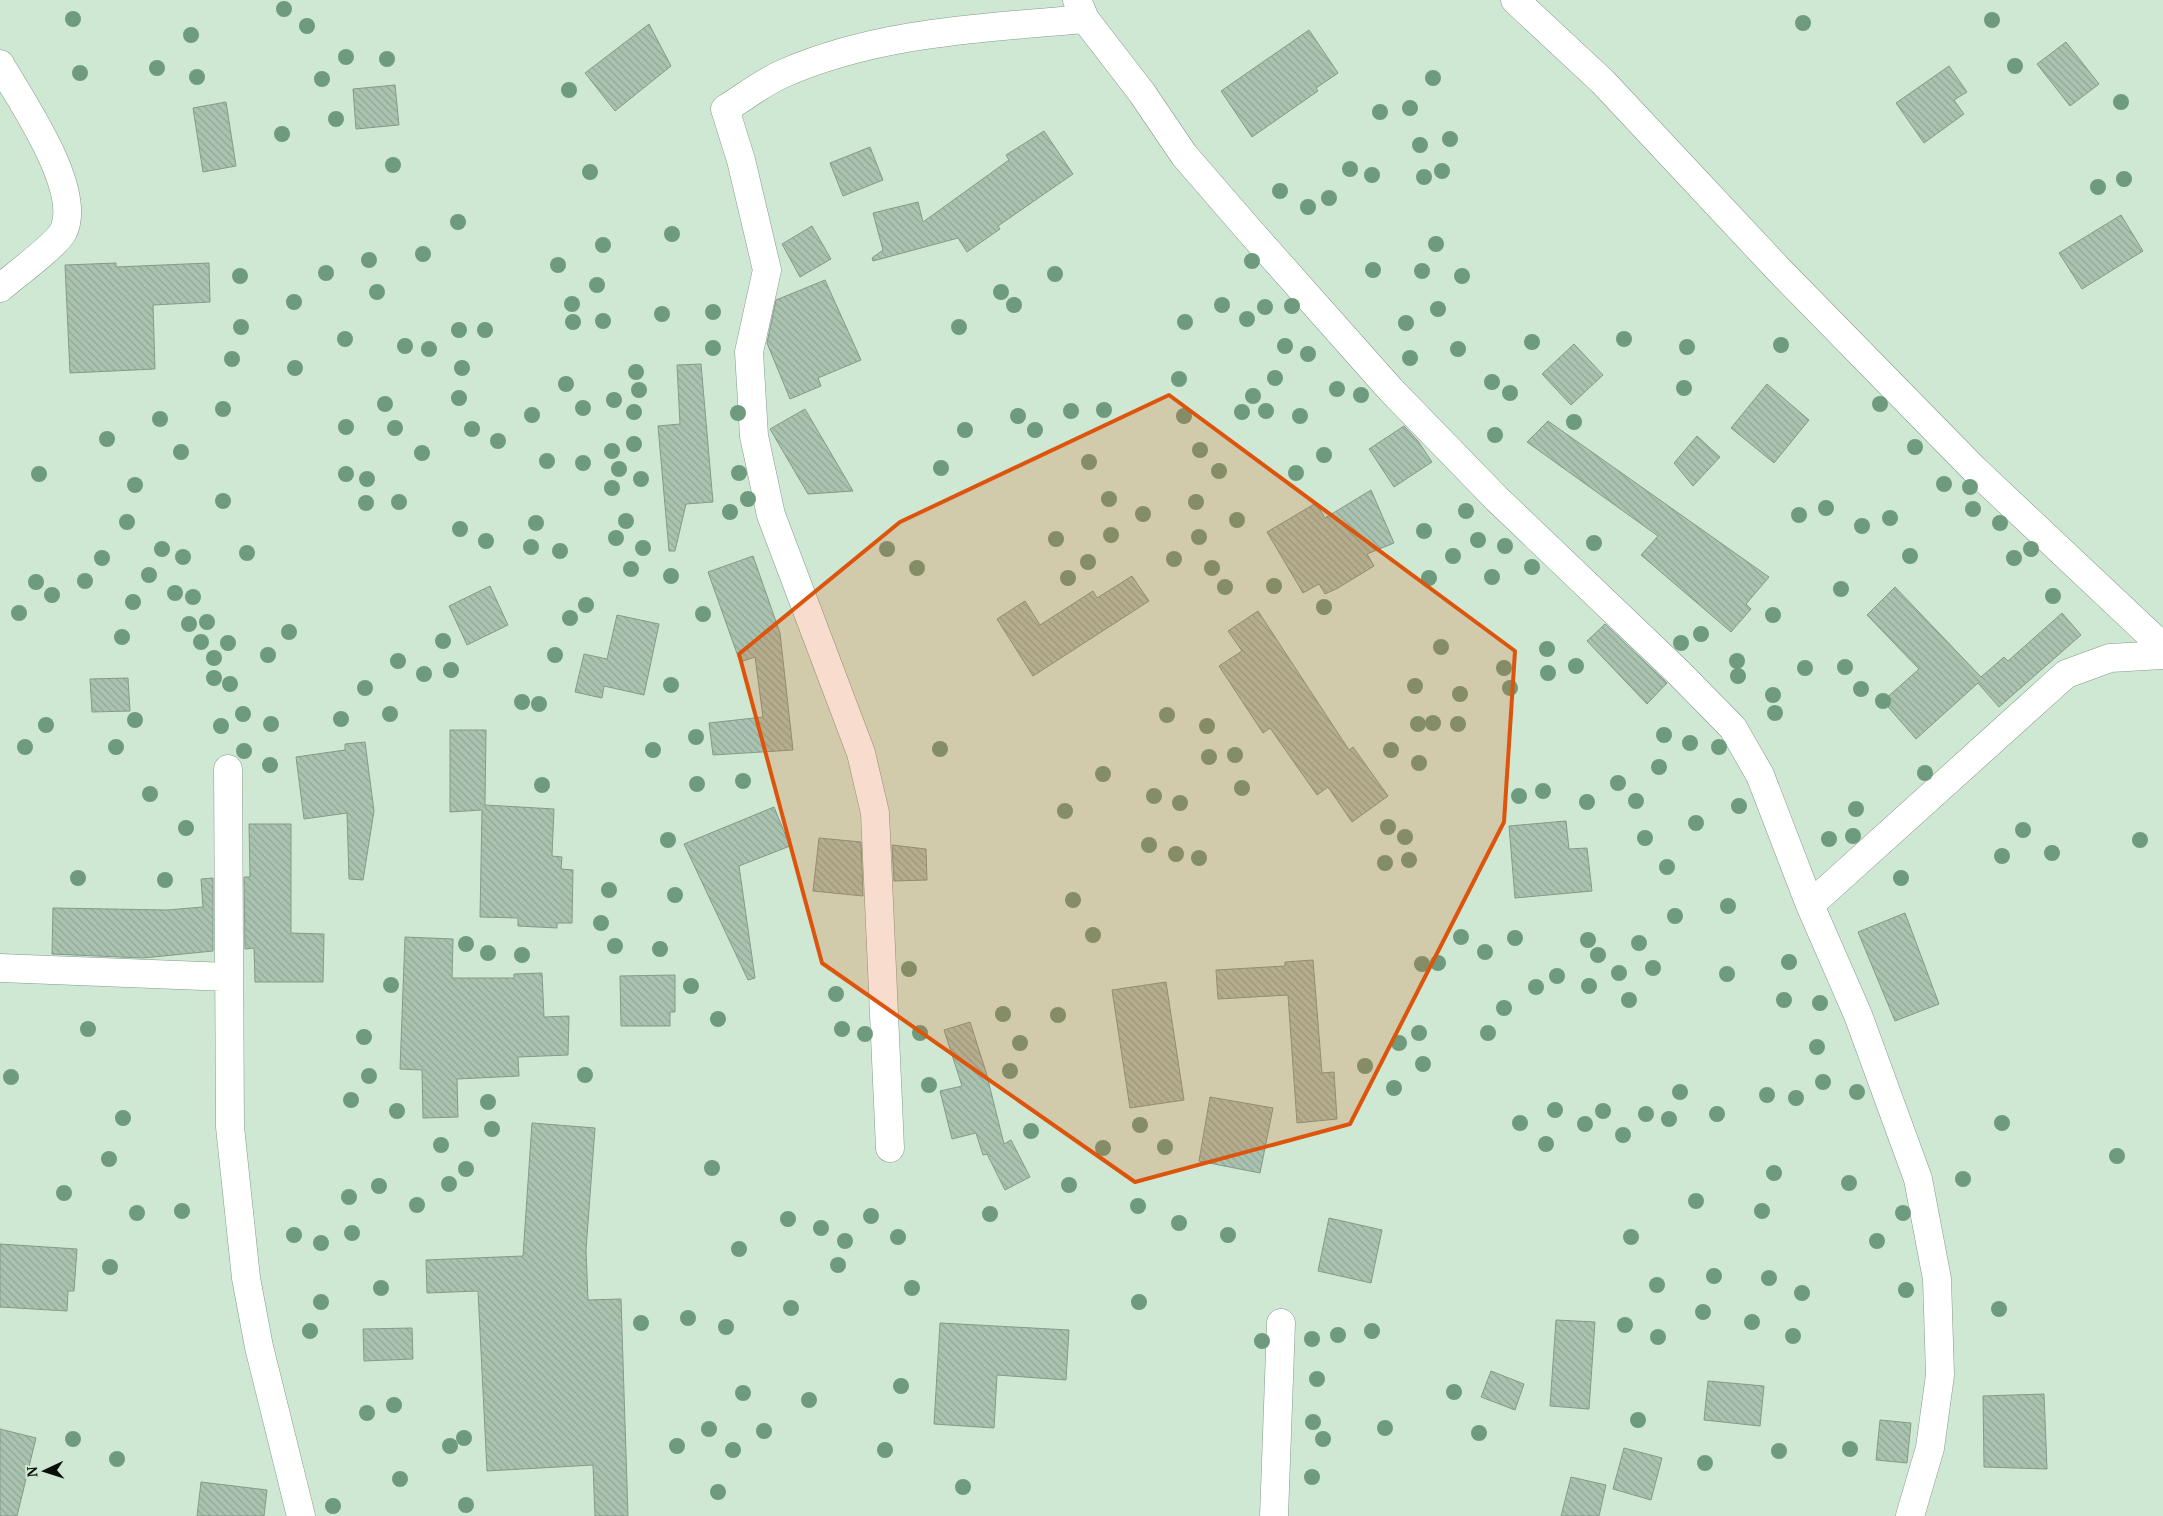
<svg xmlns="http://www.w3.org/2000/svg" width="2163" height="1516" viewBox="0 0 2163 1516" font-family="'PT Serif',serif">
<defs>
<pattern id="building-back-hatch" width="6" height="6" patternUnits="userSpaceOnUse" patternTransform="scale(1.25)"><rect width="6" height="6" fill="#aac3b0"/><path d="M-1 5l2 2M0 0l6 6M5-1l2 2" fill="none" stroke="#91a696"/></pattern>
</defs>
<rect width="100%" height="100%" fill="#cfe8d4"/>
<path fill="url(#building-back-hatch)" stroke="#839b89" d="M649,24L671,66L615,111L585,73Z
M1309,30L1338,73L1316,88L1318,91L1252,137L1221,91Z
M2066,42L2099,84L2070,106L2037,64Z
M1949,66L1967,92L1954,100L1964,114L1924,143L1896,103Z
M395,85L399,125L356,129L353,89Z
M226,102L236,166L203,172L193,108Z
M1044,131L1073,174L998,226L1000,229L967,252L958,238L873,261L872,258L883,250L873,213L918,202L923,222L1009,160L1006,155Z
M870,147L883,180L843,196L830,163Z
M2121,215L2143,251L2082,289L2059,253Z
M812,226L831,259L800,277L782,244Z
M116,263V267L209,263L210,302L153,305L155,369L70,373L65,265Z
M825,280L861,360L818,378L821,386L790,399L767,343L776,300Z
M1574,344L1603,375L1571,405L1542,374Z
M701,364L713,502L686,504L675,551H669L658,426L680,424L677,365Z
M1767,384L1809,420L1774,463L1731,428Z
M805,409L853,491L808,494L770,429Z
M1548,421L1769,577L1746,604L1751,609L1731,632L1641,555L1658,536L1527,442Z
M1404,426L1418,441L1432,462L1394,487L1369,449Z
M1697,436L1720,457L1693,486L1674,463Z
M1371,490L1394,543L1367,554L1374,566L1338,588L1325,594L1319,584L1303,593L1267,532L1316,503L1325,518Z
M753,556L780,633L793,750L713,755L709,723L763,717L755,657L740,662L708,572Z
M1132,576L1149,601L1033,676L997,619L1025,601L1040,625L1093,591L1097,598Z
M490,586L508,625L467,645L449,606Z
M1895,587L1981,677L2004,657L2008,661L2062,613L2081,635L1999,707L1978,683L1916,739L1883,701L1919,669L1867,615Z
M1258,611L1349,750L1353,747L1388,796L1352,822L1328,787L1317,795L1270,728L1263,733L1219,666L1242,651L1228,631Z
M617,615L659,624L644,695L604,686L602,698L575,692L584,654L607,659Z
M1605,624L1667,683L1647,704L1587,641Z
M128,678L130,711L92,712L90,679Z
M450,730H486L485,805L554,809L552,856L562,857L561,869L573,870L572,923H557V928L518,926V918L480,917L482,810L450,812Z
M365,742L374,811L363,880L349,879L347,813L304,819L296,757L345,750V744Z
M774,807L790,846L739,866L755,978L748,980L684,844Z
M1566,821L1569,849L1587,848L1592,891L1515,898L1509,826Z
M249,824H291V933L324,934L323,982H255L254,948L245,949L244,877H250Z
M819,838L861,842L863,896L813,891Z
M892,845L926,849L927,880L894,881Z
M213,878V951L143,958L52,954L53,908L167,910L203,907L201,879Z
M1905,913L1939,1004L1895,1021L1858,932Z
M405,937L453,939L452,978H514V974L542,973L544,1017L569,1016L568,1055L518,1057L519,1076L457,1079L458,1117L423,1118L422,1070L400,1069Z
M1313,960L1322,1073L1334,1072L1337,1119L1297,1123L1288,995L1218,999L1216,970L1285,966V962Z
M675,975V1012H670V1026H621L620,976Z
M1166,982L1184,1100L1130,1108L1112,990Z
M970,1022L986,1072L1004,1144L1011,1140L1030,1177L1005,1190L987,1154L983,1155L976,1133L952,1139L940,1091L962,1086L944,1030Z
M1210,1097L1273,1108L1260,1173L1199,1161Z
M532,1123L595,1128L586,1250L588,1300L621,1299L628,1516H595L593,1465L487,1471L478,1291L427,1293L426,1260L523,1256Z
M1329,1218L1382,1230L1371,1283L1318,1271Z
M0,1244L77,1249L74,1291H68L67,1311L0,1307Z
M1556,1320L1595,1322L1589,1409L1550,1406Z
M940,1323L1069,1330L1066,1380L997,1375L994,1428L934,1424Z
M412,1328L413,1359L364,1361L363,1329Z
M1491,1371L1524,1384L1515,1410L1481,1397Z
M1708,1381L1764,1386L1760,1426L1704,1420Z
M2044,1394L2047,1469L1984,1467L1983,1396Z
M1880,1420L1911,1423L1907,1463L1876,1460Z
M0,1429L36,1438L17,1516H0Z
M1624,1448L1662,1458L1651,1500L1613,1489Z
M1571,1477L1606,1485L1599,1516H1561Z
M201,1482L267,1490L264,1516H197Z"/>
<g fill="none" stroke-linecap="round" stroke-linejoin="round">
<g stroke="#839b89" stroke-width="29">
<path id="street" d="M1077,0L1085,19L1142,93L1184,155L1248,229L1391,390L1497,499L1678,672L1733,728L1760,775L1810,905L1858,1015L1918,1179L1937,1279L1940,1375L1930,1448L1910,1516
M1515,0L1603,82L1779,270L1974,469L2163,647
M0,64C21,101 84,190 63,232C56,245 13,277 0,288
M228,769L230,1127L246,1278L259,1347L301,1516
M1810,905L2066,674L2110,658L2163,655
M0,968L228,977
M890,1148L875,813L861,753L771,515L754,436L749,352L767,270L741,160L725,109C743,98 761,84 780,75C875,32 983,28 1085,19
M1274,1516L1281,1323"/>
</g>
<use href="#street" stroke="#fff" stroke-width="28"/>
</g>
<g fill="#6e9b7d">
<circle cx="284" cy="9" r="8"/>
<circle cx="73" cy="19" r="8"/>
<circle cx="1992" cy="20" r="8"/>
<circle cx="1803" cy="23" r="8"/>
<circle cx="307" cy="26" r="8"/>
<circle cx="191" cy="35" r="8"/>
<circle cx="346" cy="57" r="8"/>
<circle cx="387" cy="59" r="8"/>
<circle cx="2015" cy="66" r="8"/>
<circle cx="157" cy="68" r="8"/>
<circle cx="80" cy="73" r="8"/>
<circle cx="197" cy="77" r="8"/>
<circle cx="1433" cy="78" r="8"/>
<circle cx="322" cy="79" r="8"/>
<circle cx="569" cy="90" r="8"/>
<circle cx="2121" cy="102" r="8"/>
<circle cx="1410" cy="108" r="8"/>
<circle cx="1380" cy="112" r="8"/>
<circle cx="336" cy="119" r="8"/>
<circle cx="282" cy="134" r="8"/>
<circle cx="1450" cy="139" r="8"/>
<circle cx="1420" cy="145" r="8"/>
<circle cx="393" cy="165" r="8"/>
<circle cx="1350" cy="169" r="8"/>
<circle cx="1442" cy="171" r="8"/>
<circle cx="590" cy="172" r="8"/>
<circle cx="1372" cy="175" r="8"/>
<circle cx="1424" cy="177" r="8"/>
<circle cx="2124" cy="179" r="8"/>
<circle cx="2098" cy="187" r="8"/>
<circle cx="1280" cy="191" r="8"/>
<circle cx="1329" cy="198" r="8"/>
<circle cx="1308" cy="207" r="8"/>
<circle cx="458" cy="222" r="8"/>
<circle cx="672" cy="234" r="8"/>
<circle cx="1436" cy="244" r="8"/>
<circle cx="603" cy="245" r="8"/>
<circle cx="423" cy="254" r="8"/>
<circle cx="369" cy="260" r="8"/>
<circle cx="1252" cy="261" r="8"/>
<circle cx="558" cy="265" r="8"/>
<circle cx="1373" cy="270" r="8"/>
<circle cx="1422" cy="271" r="8"/>
<circle cx="326" cy="273" r="8"/>
<circle cx="1055" cy="274" r="8"/>
<circle cx="240" cy="276" r="8"/>
<circle cx="1462" cy="276" r="8"/>
<circle cx="597" cy="285" r="8"/>
<circle cx="377" cy="292" r="8"/>
<circle cx="1001" cy="292" r="8"/>
<circle cx="294" cy="302" r="8"/>
<circle cx="572" cy="304" r="8"/>
<circle cx="1014" cy="305" r="8"/>
<circle cx="1222" cy="305" r="8"/>
<circle cx="1292" cy="306" r="8"/>
<circle cx="1265" cy="307" r="8"/>
<circle cx="1438" cy="309" r="8"/>
<circle cx="713" cy="312" r="8"/>
<circle cx="662" cy="314" r="8"/>
<circle cx="1247" cy="319" r="8"/>
<circle cx="603" cy="321" r="8"/>
<circle cx="573" cy="322" r="8"/>
<circle cx="1185" cy="322" r="8"/>
<circle cx="1406" cy="323" r="8"/>
<circle cx="241" cy="327" r="8"/>
<circle cx="959" cy="327" r="8"/>
<circle cx="459" cy="330" r="8"/>
<circle cx="485" cy="330" r="8"/>
<circle cx="345" cy="339" r="8"/>
<circle cx="1624" cy="339" r="8"/>
<circle cx="1532" cy="342" r="8"/>
<circle cx="1781" cy="345" r="8"/>
<circle cx="405" cy="346" r="8"/>
<circle cx="1285" cy="346" r="8"/>
<circle cx="1687" cy="347" r="8"/>
<circle cx="713" cy="348" r="8"/>
<circle cx="429" cy="349" r="8"/>
<circle cx="1458" cy="349" r="8"/>
<circle cx="1308" cy="354" r="8"/>
<circle cx="1410" cy="358" r="8"/>
<circle cx="232" cy="359" r="8"/>
<circle cx="295" cy="368" r="8"/>
<circle cx="462" cy="368" r="8"/>
<circle cx="636" cy="372" r="8"/>
<circle cx="1275" cy="378" r="8"/>
<circle cx="1179" cy="379" r="8"/>
<circle cx="1492" cy="382" r="8"/>
<circle cx="566" cy="384" r="8"/>
<circle cx="1684" cy="388" r="8"/>
<circle cx="1337" cy="389" r="8"/>
<circle cx="639" cy="390" r="8"/>
<circle cx="1510" cy="393" r="8"/>
<circle cx="1361" cy="395" r="8"/>
<circle cx="1253" cy="396" r="8"/>
<circle cx="459" cy="398" r="8"/>
<circle cx="614" cy="400" r="8"/>
<circle cx="385" cy="404" r="8"/>
<circle cx="1880" cy="404" r="8"/>
<circle cx="583" cy="408" r="8"/>
<circle cx="223" cy="409" r="8"/>
<circle cx="1104" cy="410" r="8"/>
<circle cx="1071" cy="411" r="8"/>
<circle cx="1266" cy="411" r="8"/>
<circle cx="634" cy="412" r="8"/>
<circle cx="1242" cy="412" r="8"/>
<circle cx="738" cy="413" r="8"/>
<circle cx="532" cy="415" r="8"/>
<circle cx="1018" cy="416" r="8"/>
<circle cx="1184" cy="416" r="8"/>
<circle cx="1300" cy="416" r="8"/>
<circle cx="160" cy="419" r="8"/>
<circle cx="1574" cy="422" r="8"/>
<circle cx="346" cy="427" r="8"/>
<circle cx="395" cy="428" r="8"/>
<circle cx="472" cy="429" r="8"/>
<circle cx="965" cy="430" r="8"/>
<circle cx="1035" cy="430" r="8"/>
<circle cx="1495" cy="435" r="8"/>
<circle cx="107" cy="439" r="8"/>
<circle cx="498" cy="441" r="8"/>
<circle cx="634" cy="444" r="8"/>
<circle cx="1915" cy="447" r="8"/>
<circle cx="1200" cy="450" r="8"/>
<circle cx="612" cy="451" r="8"/>
<circle cx="181" cy="452" r="8"/>
<circle cx="422" cy="453" r="8"/>
<circle cx="1324" cy="455" r="8"/>
<circle cx="547" cy="461" r="8"/>
<circle cx="1089" cy="462" r="8"/>
<circle cx="583" cy="463" r="8"/>
<circle cx="941" cy="468" r="8"/>
<circle cx="619" cy="469" r="8"/>
<circle cx="1219" cy="471" r="8"/>
<circle cx="739" cy="473" r="8"/>
<circle cx="1296" cy="473" r="8"/>
<circle cx="39" cy="474" r="8"/>
<circle cx="346" cy="474" r="8"/>
<circle cx="367" cy="479" r="8"/>
<circle cx="641" cy="479" r="8"/>
<circle cx="1944" cy="484" r="8"/>
<circle cx="135" cy="485" r="8"/>
<circle cx="1970" cy="487" r="8"/>
<circle cx="612" cy="488" r="8"/>
<circle cx="748" cy="499" r="8"/>
<circle cx="1109" cy="499" r="8"/>
<circle cx="223" cy="501" r="8"/>
<circle cx="399" cy="502" r="8"/>
<circle cx="1196" cy="502" r="8"/>
<circle cx="366" cy="503" r="8"/>
<circle cx="1826" cy="508" r="8"/>
<circle cx="1973" cy="509" r="8"/>
<circle cx="1466" cy="511" r="8"/>
<circle cx="730" cy="512" r="8"/>
<circle cx="1143" cy="514" r="8"/>
<circle cx="1799" cy="515" r="8"/>
<circle cx="1890" cy="518" r="8"/>
<circle cx="1237" cy="520" r="8"/>
<circle cx="626" cy="521" r="8"/>
<circle cx="127" cy="522" r="8"/>
<circle cx="536" cy="523" r="8"/>
<circle cx="2000" cy="523" r="8"/>
<circle cx="1862" cy="526" r="8"/>
<circle cx="460" cy="529" r="8"/>
<circle cx="1424" cy="531" r="8"/>
<circle cx="1111" cy="535" r="8"/>
<circle cx="1199" cy="537" r="8"/>
<circle cx="616" cy="538" r="8"/>
<circle cx="1056" cy="539" r="8"/>
<circle cx="1478" cy="540" r="8"/>
<circle cx="486" cy="541" r="8"/>
<circle cx="1594" cy="543" r="8"/>
<circle cx="1505" cy="546" r="8"/>
<circle cx="531" cy="547" r="8"/>
<circle cx="643" cy="548" r="8"/>
<circle cx="162" cy="549" r="8"/>
<circle cx="887" cy="549" r="8"/>
<circle cx="2031" cy="549" r="8"/>
<circle cx="560" cy="551" r="8"/>
<circle cx="247" cy="553" r="8"/>
<circle cx="1453" cy="556" r="8"/>
<circle cx="1910" cy="556" r="8"/>
<circle cx="183" cy="557" r="8"/>
<circle cx="102" cy="558" r="8"/>
<circle cx="2014" cy="558" r="8"/>
<circle cx="1174" cy="559" r="8"/>
<circle cx="1088" cy="562" r="8"/>
<circle cx="1532" cy="567" r="8"/>
<circle cx="917" cy="568" r="8"/>
<circle cx="1212" cy="568" r="8"/>
<circle cx="631" cy="569" r="8"/>
<circle cx="149" cy="575" r="8"/>
<circle cx="671" cy="576" r="8"/>
<circle cx="1492" cy="577" r="8"/>
<circle cx="1068" cy="578" r="8"/>
<circle cx="1429" cy="578" r="8"/>
<circle cx="85" cy="581" r="8"/>
<circle cx="36" cy="582" r="8"/>
<circle cx="1274" cy="586" r="8"/>
<circle cx="1225" cy="587" r="8"/>
<circle cx="1841" cy="589" r="8"/>
<circle cx="175" cy="593" r="8"/>
<circle cx="52" cy="595" r="8"/>
<circle cx="2053" cy="596" r="8"/>
<circle cx="193" cy="597" r="8"/>
<circle cx="133" cy="602" r="8"/>
<circle cx="586" cy="605" r="8"/>
<circle cx="1324" cy="607" r="8"/>
<circle cx="19" cy="613" r="8"/>
<circle cx="703" cy="614" r="8"/>
<circle cx="1773" cy="615" r="8"/>
<circle cx="570" cy="618" r="8"/>
<circle cx="207" cy="622" r="8"/>
<circle cx="189" cy="624" r="8"/>
<circle cx="289" cy="632" r="8"/>
<circle cx="1701" cy="634" r="8"/>
<circle cx="122" cy="637" r="8"/>
<circle cx="443" cy="641" r="8"/>
<circle cx="201" cy="642" r="8"/>
<circle cx="228" cy="643" r="8"/>
<circle cx="1681" cy="643" r="8"/>
<circle cx="1441" cy="647" r="8"/>
<circle cx="1547" cy="649" r="8"/>
<circle cx="268" cy="655" r="8"/>
<circle cx="555" cy="655" r="8"/>
<circle cx="214" cy="658" r="8"/>
<circle cx="398" cy="661" r="8"/>
<circle cx="1737" cy="661" r="8"/>
<circle cx="1576" cy="666" r="8"/>
<circle cx="1845" cy="667" r="8"/>
<circle cx="1504" cy="668" r="8"/>
<circle cx="1805" cy="668" r="8"/>
<circle cx="451" cy="670" r="8"/>
<circle cx="1548" cy="673" r="8"/>
<circle cx="424" cy="674" r="8"/>
<circle cx="1738" cy="676" r="8"/>
<circle cx="214" cy="678" r="8"/>
<circle cx="230" cy="684" r="8"/>
<circle cx="671" cy="685" r="8"/>
<circle cx="1415" cy="686" r="8"/>
<circle cx="365" cy="688" r="8"/>
<circle cx="1510" cy="688" r="8"/>
<circle cx="1861" cy="689" r="8"/>
<circle cx="1460" cy="694" r="8"/>
<circle cx="1773" cy="695" r="8"/>
<circle cx="1883" cy="701" r="8"/>
<circle cx="522" cy="702" r="8"/>
<circle cx="539" cy="704" r="8"/>
<circle cx="1775" cy="713" r="8"/>
<circle cx="243" cy="714" r="8"/>
<circle cx="390" cy="714" r="8"/>
<circle cx="1167" cy="715" r="8"/>
<circle cx="341" cy="719" r="8"/>
<circle cx="135" cy="720" r="8"/>
<circle cx="1433" cy="723" r="8"/>
<circle cx="271" cy="724" r="8"/>
<circle cx="1418" cy="724" r="8"/>
<circle cx="1458" cy="724" r="8"/>
<circle cx="46" cy="725" r="8"/>
<circle cx="221" cy="726" r="8"/>
<circle cx="1207" cy="726" r="8"/>
<circle cx="1664" cy="735" r="8"/>
<circle cx="696" cy="737" r="8"/>
<circle cx="1690" cy="743" r="8"/>
<circle cx="25" cy="747" r="8"/>
<circle cx="116" cy="747" r="8"/>
<circle cx="1719" cy="747" r="8"/>
<circle cx="940" cy="749" r="8"/>
<circle cx="653" cy="750" r="8"/>
<circle cx="1391" cy="750" r="8"/>
<circle cx="244" cy="751" r="8"/>
<circle cx="1235" cy="755" r="8"/>
<circle cx="1209" cy="757" r="8"/>
<circle cx="1419" cy="763" r="8"/>
<circle cx="270" cy="765" r="8"/>
<circle cx="1659" cy="767" r="8"/>
<circle cx="1925" cy="773" r="8"/>
<circle cx="1103" cy="774" r="8"/>
<circle cx="743" cy="781" r="8"/>
<circle cx="1618" cy="783" r="8"/>
<circle cx="697" cy="784" r="8"/>
<circle cx="542" cy="785" r="8"/>
<circle cx="1242" cy="788" r="8"/>
<circle cx="1543" cy="791" r="8"/>
<circle cx="150" cy="794" r="8"/>
<circle cx="1154" cy="796" r="8"/>
<circle cx="1519" cy="796" r="8"/>
<circle cx="1636" cy="801" r="8"/>
<circle cx="1587" cy="802" r="8"/>
<circle cx="1180" cy="803" r="8"/>
<circle cx="1739" cy="806" r="8"/>
<circle cx="1856" cy="809" r="8"/>
<circle cx="1065" cy="811" r="8"/>
<circle cx="1696" cy="823" r="8"/>
<circle cx="1388" cy="827" r="8"/>
<circle cx="186" cy="828" r="8"/>
<circle cx="2023" cy="830" r="8"/>
<circle cx="1853" cy="836" r="8"/>
<circle cx="1405" cy="837" r="8"/>
<circle cx="1645" cy="838" r="8"/>
<circle cx="1829" cy="839" r="8"/>
<circle cx="668" cy="840" r="8"/>
<circle cx="2140" cy="840" r="8"/>
<circle cx="1149" cy="845" r="8"/>
<circle cx="2052" cy="853" r="8"/>
<circle cx="1176" cy="854" r="8"/>
<circle cx="2002" cy="856" r="8"/>
<circle cx="1199" cy="858" r="8"/>
<circle cx="1409" cy="860" r="8"/>
<circle cx="1385" cy="863" r="8"/>
<circle cx="1667" cy="867" r="8"/>
<circle cx="78" cy="878" r="8"/>
<circle cx="1901" cy="878" r="8"/>
<circle cx="165" cy="880" r="8"/>
<circle cx="609" cy="890" r="8"/>
<circle cx="675" cy="895" r="8"/>
<circle cx="1073" cy="900" r="8"/>
<circle cx="1728" cy="906" r="8"/>
<circle cx="1675" cy="916" r="8"/>
<circle cx="601" cy="923" r="8"/>
<circle cx="1093" cy="935" r="8"/>
<circle cx="1461" cy="937" r="8"/>
<circle cx="1515" cy="938" r="8"/>
<circle cx="1588" cy="940" r="8"/>
<circle cx="1639" cy="943" r="8"/>
<circle cx="466" cy="944" r="8"/>
<circle cx="615" cy="946" r="8"/>
<circle cx="660" cy="949" r="8"/>
<circle cx="1485" cy="952" r="8"/>
<circle cx="488" cy="953" r="8"/>
<circle cx="522" cy="955" r="8"/>
<circle cx="1598" cy="955" r="8"/>
<circle cx="1789" cy="962" r="8"/>
<circle cx="1438" cy="963" r="8"/>
<circle cx="1422" cy="964" r="8"/>
<circle cx="1653" cy="968" r="8"/>
<circle cx="909" cy="969" r="8"/>
<circle cx="1619" cy="973" r="8"/>
<circle cx="1727" cy="974" r="8"/>
<circle cx="1557" cy="976" r="8"/>
<circle cx="391" cy="985" r="8"/>
<circle cx="691" cy="986" r="8"/>
<circle cx="1589" cy="986" r="8"/>
<circle cx="1536" cy="987" r="8"/>
<circle cx="836" cy="994" r="8"/>
<circle cx="1629" cy="1000" r="8"/>
<circle cx="1784" cy="1000" r="8"/>
<circle cx="1820" cy="1003" r="8"/>
<circle cx="1504" cy="1008" r="8"/>
<circle cx="1003" cy="1014" r="8"/>
<circle cx="1058" cy="1015" r="8"/>
<circle cx="718" cy="1019" r="8"/>
<circle cx="88" cy="1029" r="8"/>
<circle cx="842" cy="1029" r="8"/>
<circle cx="920" cy="1033" r="8"/>
<circle cx="1419" cy="1033" r="8"/>
<circle cx="1488" cy="1033" r="8"/>
<circle cx="865" cy="1034" r="8"/>
<circle cx="364" cy="1037" r="8"/>
<circle cx="1020" cy="1043" r="8"/>
<circle cx="1399" cy="1043" r="8"/>
<circle cx="1817" cy="1047" r="8"/>
<circle cx="1423" cy="1064" r="8"/>
<circle cx="1365" cy="1066" r="8"/>
<circle cx="1010" cy="1071" r="8"/>
<circle cx="585" cy="1075" r="8"/>
<circle cx="369" cy="1076" r="8"/>
<circle cx="11" cy="1077" r="8"/>
<circle cx="1823" cy="1082" r="8"/>
<circle cx="929" cy="1085" r="8"/>
<circle cx="1394" cy="1088" r="8"/>
<circle cx="1680" cy="1092" r="8"/>
<circle cx="1857" cy="1092" r="8"/>
<circle cx="1767" cy="1095" r="8"/>
<circle cx="1796" cy="1098" r="8"/>
<circle cx="351" cy="1100" r="8"/>
<circle cx="488" cy="1102" r="8"/>
<circle cx="1555" cy="1110" r="8"/>
<circle cx="397" cy="1111" r="8"/>
<circle cx="1603" cy="1111" r="8"/>
<circle cx="1646" cy="1114" r="8"/>
<circle cx="1717" cy="1114" r="8"/>
<circle cx="123" cy="1118" r="8"/>
<circle cx="1669" cy="1119" r="8"/>
<circle cx="1520" cy="1123" r="8"/>
<circle cx="2002" cy="1123" r="8"/>
<circle cx="1585" cy="1124" r="8"/>
<circle cx="1140" cy="1125" r="8"/>
<circle cx="492" cy="1129" r="8"/>
<circle cx="1031" cy="1131" r="8"/>
<circle cx="1623" cy="1135" r="8"/>
<circle cx="1546" cy="1144" r="8"/>
<circle cx="441" cy="1145" r="8"/>
<circle cx="1165" cy="1147" r="8"/>
<circle cx="1103" cy="1148" r="8"/>
<circle cx="2117" cy="1156" r="8"/>
<circle cx="109" cy="1159" r="8"/>
<circle cx="712" cy="1168" r="8"/>
<circle cx="466" cy="1169" r="8"/>
<circle cx="1774" cy="1173" r="8"/>
<circle cx="1963" cy="1179" r="8"/>
<circle cx="1849" cy="1183" r="8"/>
<circle cx="449" cy="1184" r="8"/>
<circle cx="1069" cy="1185" r="8"/>
<circle cx="379" cy="1186" r="8"/>
<circle cx="64" cy="1193" r="8"/>
<circle cx="349" cy="1197" r="8"/>
<circle cx="1696" cy="1201" r="8"/>
<circle cx="417" cy="1205" r="8"/>
<circle cx="1138" cy="1206" r="8"/>
<circle cx="182" cy="1211" r="8"/>
<circle cx="1762" cy="1211" r="8"/>
<circle cx="137" cy="1213" r="8"/>
<circle cx="1903" cy="1213" r="8"/>
<circle cx="990" cy="1214" r="8"/>
<circle cx="871" cy="1216" r="8"/>
<circle cx="788" cy="1219" r="8"/>
<circle cx="1179" cy="1223" r="8"/>
<circle cx="821" cy="1228" r="8"/>
<circle cx="352" cy="1233" r="8"/>
<circle cx="294" cy="1235" r="8"/>
<circle cx="1228" cy="1235" r="8"/>
<circle cx="898" cy="1237" r="8"/>
<circle cx="1631" cy="1237" r="8"/>
<circle cx="845" cy="1241" r="8"/>
<circle cx="1877" cy="1241" r="8"/>
<circle cx="321" cy="1243" r="8"/>
<circle cx="739" cy="1249" r="8"/>
<circle cx="838" cy="1265" r="8"/>
<circle cx="110" cy="1267" r="8"/>
<circle cx="1714" cy="1276" r="8"/>
<circle cx="1769" cy="1278" r="8"/>
<circle cx="1657" cy="1285" r="8"/>
<circle cx="381" cy="1288" r="8"/>
<circle cx="912" cy="1288" r="8"/>
<circle cx="1906" cy="1290" r="8"/>
<circle cx="1802" cy="1293" r="8"/>
<circle cx="321" cy="1302" r="8"/>
<circle cx="1139" cy="1302" r="8"/>
<circle cx="791" cy="1308" r="8"/>
<circle cx="1999" cy="1309" r="8"/>
<circle cx="1703" cy="1312" r="8"/>
<circle cx="688" cy="1318" r="8"/>
<circle cx="1752" cy="1322" r="8"/>
<circle cx="641" cy="1323" r="8"/>
<circle cx="1625" cy="1325" r="8"/>
<circle cx="726" cy="1327" r="8"/>
<circle cx="310" cy="1331" r="8"/>
<circle cx="1372" cy="1331" r="8"/>
<circle cx="1338" cy="1335" r="8"/>
<circle cx="1793" cy="1336" r="8"/>
<circle cx="1658" cy="1337" r="8"/>
<circle cx="1312" cy="1339" r="8"/>
<circle cx="1262" cy="1341" r="8"/>
<circle cx="1317" cy="1379" r="8"/>
<circle cx="901" cy="1386" r="8"/>
<circle cx="1454" cy="1392" r="8"/>
<circle cx="743" cy="1393" r="8"/>
<circle cx="809" cy="1400" r="8"/>
<circle cx="394" cy="1405" r="8"/>
<circle cx="367" cy="1413" r="8"/>
<circle cx="1638" cy="1420" r="8"/>
<circle cx="1313" cy="1422" r="8"/>
<circle cx="1385" cy="1428" r="8"/>
<circle cx="709" cy="1429" r="8"/>
<circle cx="764" cy="1431" r="8"/>
<circle cx="1479" cy="1433" r="8"/>
<circle cx="464" cy="1438" r="8"/>
<circle cx="73" cy="1439" r="8"/>
<circle cx="1323" cy="1439" r="8"/>
<circle cx="450" cy="1446" r="8"/>
<circle cx="677" cy="1446" r="8"/>
<circle cx="1850" cy="1449" r="8"/>
<circle cx="733" cy="1450" r="8"/>
<circle cx="885" cy="1450" r="8"/>
<circle cx="1779" cy="1451" r="8"/>
<circle cx="117" cy="1459" r="8"/>
<circle cx="1705" cy="1463" r="8"/>
<circle cx="1312" cy="1477" r="8"/>
<circle cx="400" cy="1479" r="8"/>
<circle cx="963" cy="1487" r="8"/>
<circle cx="718" cy="1492" r="8"/>
<circle cx="466" cy="1505" r="8"/>
<circle cx="333" cy="1506" r="8"/>
</g>
<path fill="#dd550c" fill-opacity="0.2" stroke="#dd550c" stroke-width="4" stroke-linejoin="round" d="M1169,395L1515,651L1504,822L1350,1124L1135,1182L822,963L739,654L900,522Z"/>
<g transform="translate(45 1471) rotate(266)" stroke="#cfe8d4" stroke-width="4" paint-order="stroke">
<path d="M0-4L9 19L0 12L-9 19Z" fill="#070f09"/>
<text y="-8" font-size="14" font-weight="bold" text-anchor="middle" fill="#070f09">N</text>
</g>
</svg>
